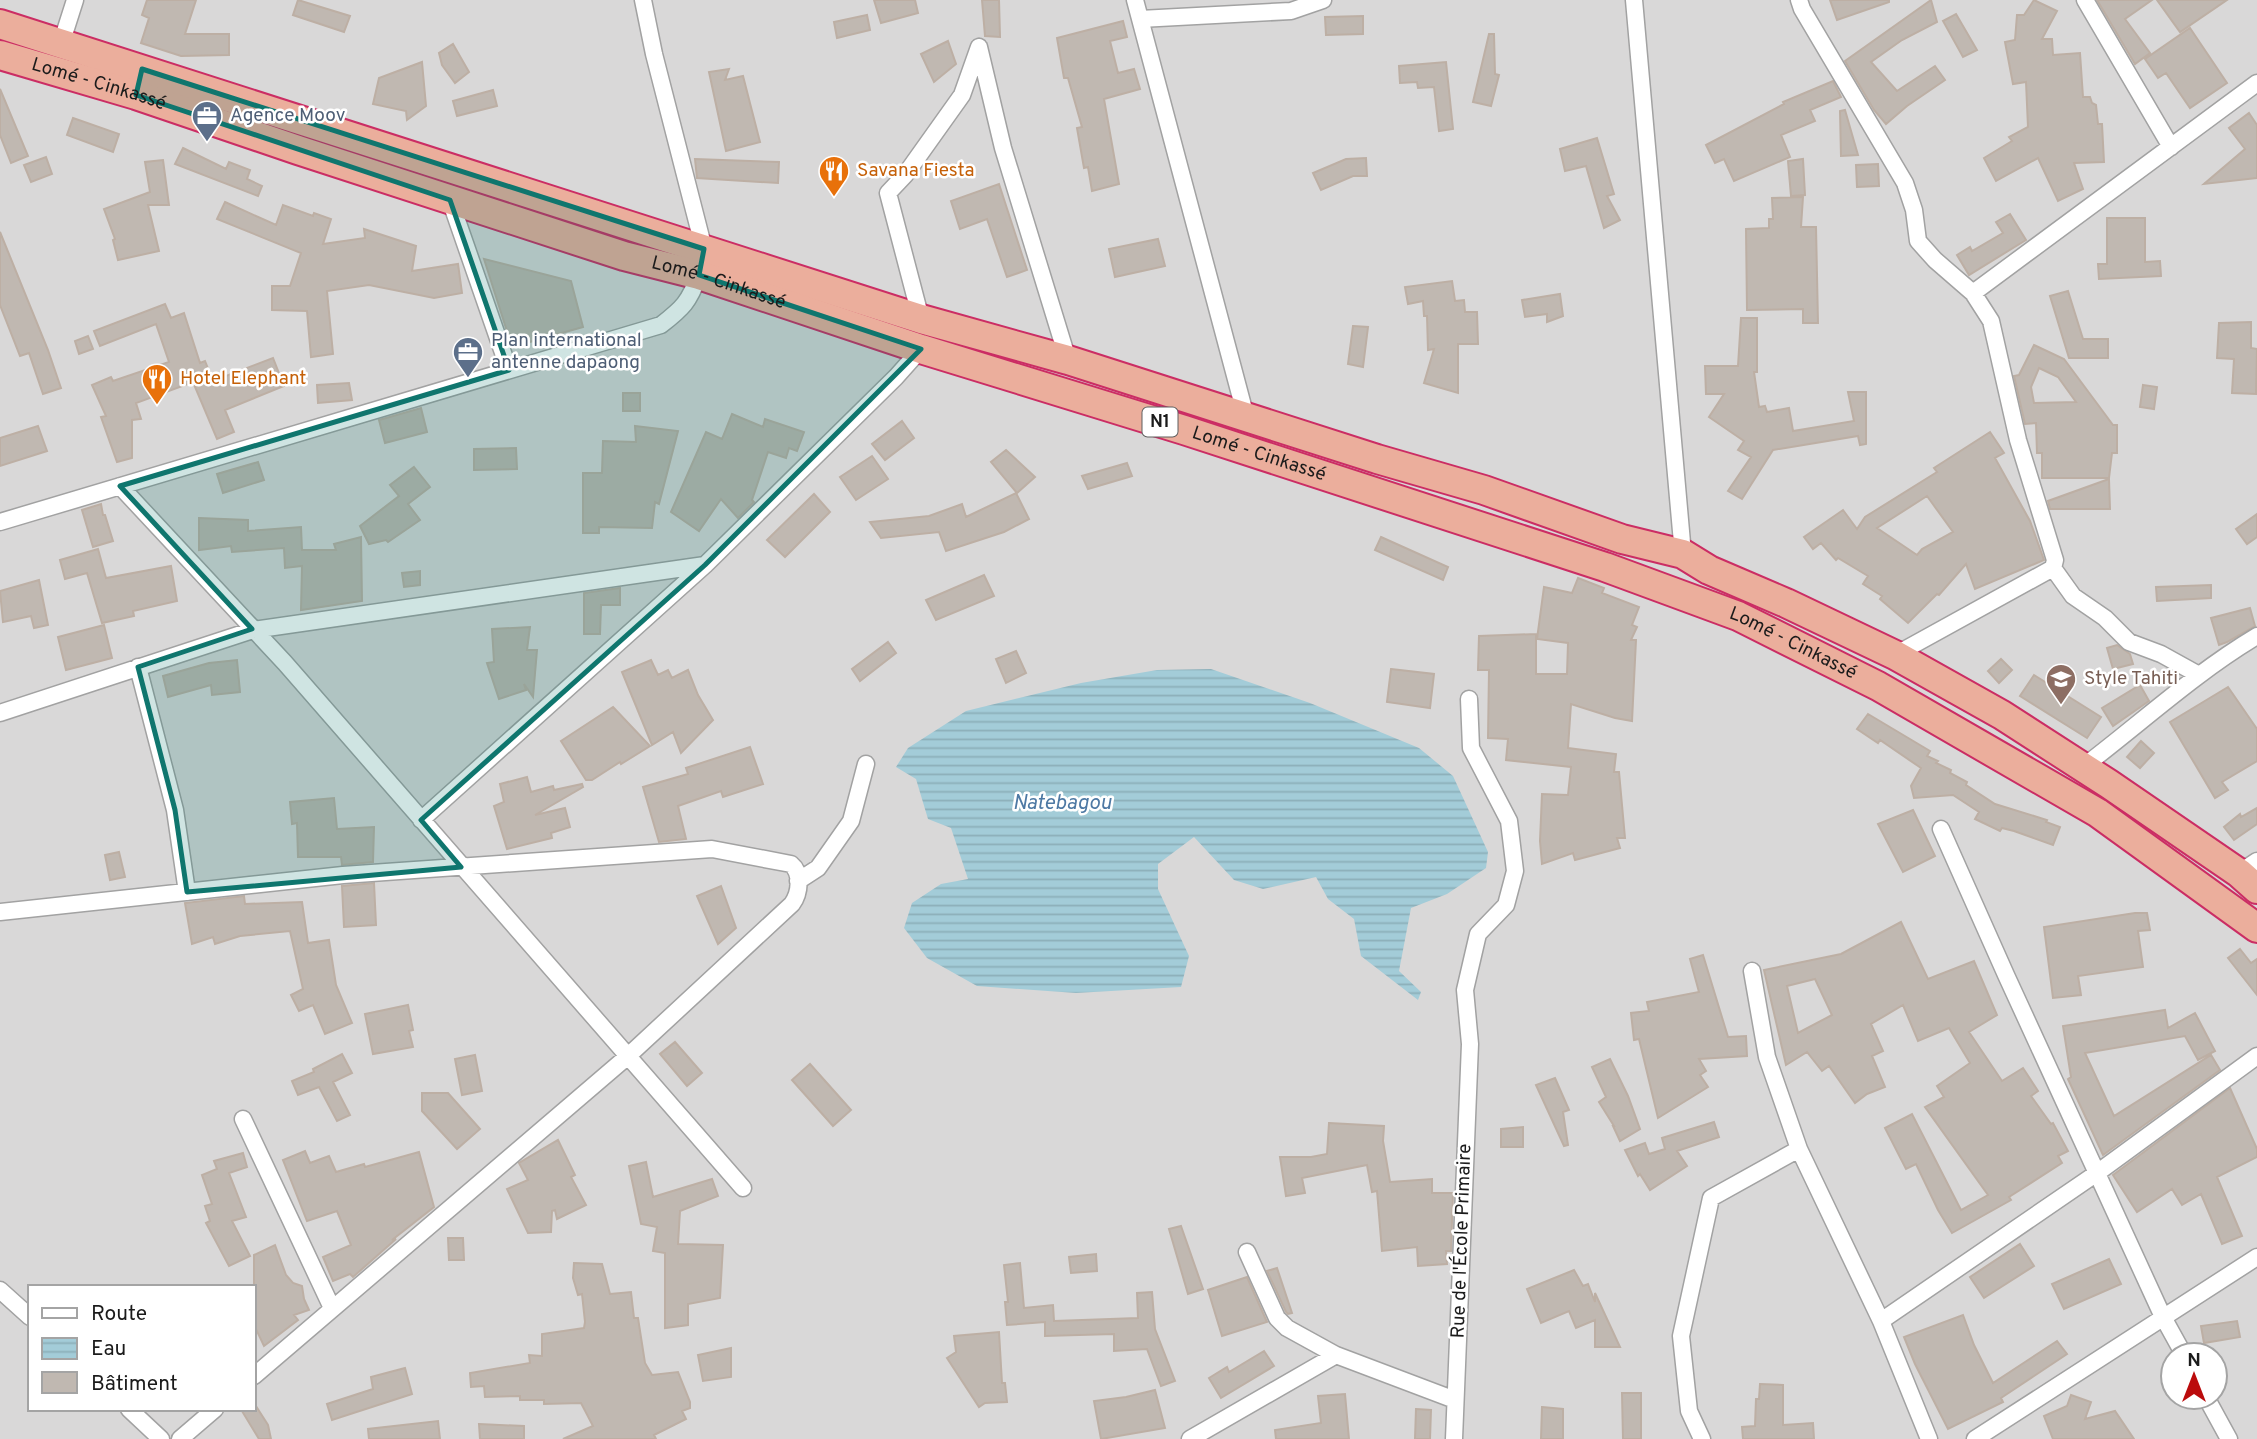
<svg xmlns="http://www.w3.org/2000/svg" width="2257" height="1439" viewBox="0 0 2257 1439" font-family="Overpass,sans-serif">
<defs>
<pattern id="water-rules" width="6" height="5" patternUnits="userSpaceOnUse" patternTransform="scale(1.75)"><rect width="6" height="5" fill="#a3ccd8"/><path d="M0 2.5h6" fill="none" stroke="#8cafb9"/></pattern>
</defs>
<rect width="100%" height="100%" fill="#ece8e1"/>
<path fill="#d9d8d8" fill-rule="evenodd" d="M0,0H2257V1439H0ZM30,1287H254V1409H30ZM2173,1355H2215V1397H2173Z"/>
<path fill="url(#water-rules)" d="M1211,669L1310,703L1419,748L1453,776L1488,852L1486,868L1447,894L1411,908L1399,971L1421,992L1418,1000L1361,956L1354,919L1328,899L1316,877L1263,889L1234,880L1194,837L1158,864V889L1189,956L1181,987L1076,993L977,986L927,958L904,928L912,903L941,884L968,879L951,828L928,819L916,779L896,767L908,748L966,711L1081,683L1157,670Z"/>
<path fill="#c0b8b1" stroke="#bdafa4" stroke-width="2" fill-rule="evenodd" d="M147,0H196L185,34H229V55L181,56L141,43L149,18L142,15Z
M298,0L350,16L344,32L293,15Z
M874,0H915L918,13L881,23Z
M982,0H999L1000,37L985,36Z
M1830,0H1889V2L1837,20Z
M1931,0L1937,22L1902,40L1871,62L1897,91L1935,66L1945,80L1907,106L1886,124L1874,110L1845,61Z
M2034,0L2057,11L2042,39H2052L2053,55L2080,53L2083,97H2090L2092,103L2096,105L2098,124H2102L2104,162L2074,163L2083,189L2058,201L2038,158L1996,181L1984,158L2012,141L2009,137L2028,127L2026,82L2013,84L2005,42L2015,40L2017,15H2024Z
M2097,0H2152L2125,19L2150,53L2135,64Z
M2157,0H2227L2180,32Z
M1956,14L1977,50L1963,57L1943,21Z
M867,15L870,30L837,38L834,22Z
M1363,16V34L1326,35L1325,17Z
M1123,21L1127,37L1110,41L1118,73L1134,69L1140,89L1104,99L1119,184L1092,191L1088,167L1084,168L1077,128L1082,127L1068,78H1064L1057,38Z
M2190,28L2227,83L2190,108L2166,73L2158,78L2145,59Z
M1489,34H1494L1495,74L1499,75L1491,106L1473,102Z
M948,41L956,64L934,82L921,54Z
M453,44L469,72L455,83L442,65L439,53Z
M422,62L426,106L407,120L406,111L373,104L379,78Z
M1446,62L1453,129L1439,131L1434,87L1418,88L1417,82L1400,83L1399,66Z
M729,69L725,80L743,76L760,142L726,151L709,72Z
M1833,81L1841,97L1810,110L1815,121L1781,135L1790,157L1734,181L1724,159L1715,163L1706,145L1784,104L1783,102Z
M0,89L28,156L11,163L0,135Z
M493,90L497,106L457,116L453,101Z
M1845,110L1858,155L1841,156L1840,111Z
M2249,113L2257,125V178L2204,184L2245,149L2229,128Z
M73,118L119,134L113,152L67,135Z
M1597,138L1614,194L1607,196L1620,220L1604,228L1586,166L1565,171L1560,149Z
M183,148L226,169L229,162L250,170L247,179L262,186L258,196L175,164Z
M46,157L52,174L31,182L24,165Z
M1366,158L1367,176H1353L1321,190L1313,173L1346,159Z
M695,159L779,162L778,183L697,178Z
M1803,159L1805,195L1791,196L1788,161Z
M163,160L169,205H148L159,251L118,260L113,240L115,239L104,209L150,192L145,162Z
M1878,164L1879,186L1857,187L1856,165Z
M999,184L1027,270L1007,277L987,219L960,229L951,201Z
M1803,197L1801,227H1816L1818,323H1803V309L1747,310L1746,229L1769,228V219H1773L1772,198Z
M225,202L276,225L283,205L313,216L314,213L331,219L323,244L365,238L364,229L416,246L412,271L458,264L462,293L434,298L369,285L327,291L333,354L311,357L307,311L272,310V286H290L301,253L217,219Z
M2010,214L2026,240L1969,275L1957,255L1970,247L1972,251L2003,233L1996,222Z
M2107,218H2145V262L2160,261L2161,276L2099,279L2098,264H2107Z
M0,232L48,350L61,388L43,394L29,353L20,356L0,305Z
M1158,239L1165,266L1115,277L1109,249Z
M484,259L571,281L583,327L512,347Z
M1452,281L1455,301L1464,300L1465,312H1477L1478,344H1458V393L1424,383L1434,349L1428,350L1427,316H1424L1423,301L1408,304L1405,287Z
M2068,291L2083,339H2108V358H2069L2050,296Z
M1560,294L1563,316L1547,322V314L1525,317L1522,300Z
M165,304L171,318L184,313L200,363L205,361L213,381L273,358L284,386L225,410L234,432L217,439L193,382L136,403L141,419L132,420V458L117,462L101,417L106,416L92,385L111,377L113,381L169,362L156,324L100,346L94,331Z
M1741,318H1757V372H1754L1759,407L1765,406L1767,412L1789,408L1793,431L1854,421L1848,392H1866V444L1860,445L1858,436L1773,450L1742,499L1728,491L1751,457L1738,450L1744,441L1709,417L1724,394H1706L1705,366H1738Z
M2251,322V348L2257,349L2256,394L2232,393L2234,359L2217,358L2219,323Z
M1353,326L1368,327L1363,367L1348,364Z
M88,336L93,349L79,354L75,341Z
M2034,345L2064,359L2113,425H2117V453H2112L2109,478H2042V453H2037L2036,423L2025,424L2014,376L2019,375ZM2039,368L2058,377L2076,402L2034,403L2031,387Z
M349,383L352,400L318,403L317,385Z
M2143,385L2157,387L2154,409L2140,407Z
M623,393H640V411H623Z
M421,408L427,432L385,443L379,420Z
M732,414L763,427L765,419L804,432L797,451L789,448L786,458L768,452L752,500L754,502L738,518L721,499L699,531L671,512L706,432L722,439Z
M902,421L914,438L885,460L872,444Z
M38,426L47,451L0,466V438Z
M635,426L678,431L659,504L655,502L652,528L599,527V533H583V473H602L603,441L636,442Z
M1990,432L2004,453L1995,458L2030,521L2044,560L1975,589L1966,564L1939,595L1937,594L1908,623L1880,599L1882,596L1863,584L1868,576L1838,558L1836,560L1821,543L1813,549L1804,537L1843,510L1857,529L1865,517L1937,472L1934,468ZM1927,496L1953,532L1922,549L1917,555L1877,528Z
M516,448L517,469L474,470V449Z
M1006,450L1035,477L1017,493L991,462Z
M872,456L888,479L856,500L840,477Z
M258,462L264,480L223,493L217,474Z
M1127,463L1132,476L1088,489L1082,476Z
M414,467L430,487L408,504L420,520L388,542L386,540L369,544L360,526L399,496L390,485Z
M2109,479L2110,509H2050L2048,501Z
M1016,493L1029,519L1004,532L946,551L939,532L881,538L870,522L929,516L962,504L966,517Z
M814,494L830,512L785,557L767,540Z
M101,504L103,515H105L113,541L93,547L82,510Z
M2257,514V537L2247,544L2236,529Z
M199,518L248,520V531L301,527L302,550H336L334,544L361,537L362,601L301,610L302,566L285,568L284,548L232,552L231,546L199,550Z
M1381,537L1448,567L1443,580L1375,550Z
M98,549L106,578L171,566L177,601L133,611L134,616L102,623L87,573L65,579L60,560Z
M420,571V585L404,587L402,573Z
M984,575L994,596L936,620L926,600Z
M1578,578L1604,588L1602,593L1639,607L1632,625L1637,627L1631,640H1636L1632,721L1615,718L1571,704L1568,748L1616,754L1614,772H1619L1625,838H1617L1620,848L1575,860L1573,853L1542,864L1540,841L1542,794L1568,795L1571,767L1506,760L1508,739L1488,738L1489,670H1478L1479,636L1536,634V674H1567L1568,643L1537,639L1544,587L1572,593Z
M39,580L48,625L34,628L31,616L3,622L0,591Z
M2211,585V598L2157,601L2156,587Z
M620,588V605H601L600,634H584V593Z
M2250,608L2255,626L2227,642L2219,645L2211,618Z
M104,625L112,658L66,670L58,637Z
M530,627L527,650H537L533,697L524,684L526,690L499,699L487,663L494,662L492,629Z
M888,642L896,653L860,681L852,669Z
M2117,645L2130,654L2133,664L2113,669L2107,648Z
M1016,651L1026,673L1006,683L996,659Z
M2001,659L2012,670L1999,683L1988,671Z
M237,660L240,692L212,695L211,685L168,697L163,676L209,663Z
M651,660L658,675L668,670L672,678L688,670L698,695L713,720L681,753L673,732L652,745L622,672Z
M1391,669L1434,674L1430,708L1387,702Z
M2034,675L2101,717L2087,738L2020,696Z
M2140,685L2149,701L2113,726L2102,708Z
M2228,687L2257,729V761L2222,782L2228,790L2215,798L2170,722Z
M613,707L650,746L621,764L620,762L592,780H586L561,741Z
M1868,714L1930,751L1927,756L1938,761L1936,763L1951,770L1950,773L1967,782L1966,785L1995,804L2047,820L2046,822L2060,827L2053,845L2014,831L2002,828L2000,831L1975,819L1979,812L1953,795L1914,798L1911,786L1921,768L1880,740L1878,743L1857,729Z
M2141,741L2154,753L2140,768L2127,757Z
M750,747L763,784L723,797L721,791L678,806L686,839L659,842L643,787L688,774L686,768Z
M527,777L531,792L553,786L554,790L582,784L583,787L535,815L565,808L570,827L551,833L552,838L507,849L494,806L504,802L500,784Z
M334,798L337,829L374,827L373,862L342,865L341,857H298L297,823L292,824L290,802Z
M2257,808V824L2234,840L2224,827L2240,814L2241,817Z
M1913,810L1935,856L1903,872L1878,824Z
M119,852L125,877L110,880L105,855Z
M374,883L376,925L344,927L342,886Z
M721,886L736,928L718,944L697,896Z
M244,896L245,904L302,902L308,943L329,940L336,985L352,1023L325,1034L313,1005L299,1011L291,995L303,989L290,931L240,936L215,944L213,937L192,944L185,903Z
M2135,913H2147L2150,930L2138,931L2143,967L2078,976L2081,995L2053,998L2044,927Z
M1901,922L1928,979L1974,961L1997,1015L1969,1032L2002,1081L2023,1068L2038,1091L2031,1096L2051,1124L2053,1123L2068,1151L2058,1156L2062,1163L2009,1197L2011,1200L1952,1233L1938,1210L1916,1164L1906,1169L1885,1128L1912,1114L1961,1210L1988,1195L1925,1107L1944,1097L1937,1086L1970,1063L1949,1028L1918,1041L1903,1005L1871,1024L1883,1051L1872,1056L1885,1087L1867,1094L1855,1103L1829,1066L1822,1071L1807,1052L1786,1065L1764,970L1841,954ZM1815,979L1832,1015L1798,1033L1787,986Z
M2240,949L2251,963L2257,959V995L2228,958Z
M1703,955L1728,1037L1746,1036L1747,1056L1699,1059L1706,1071L1700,1075L1708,1087L1658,1118L1639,1039L1634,1040L1631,1013L1649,1011L1647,1002L1699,992L1690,959Z
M408,1005L413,1030L409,1031L413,1047L373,1054L365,1014Z
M2165,1010L2168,1028L2195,1013L2215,1051L2198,1060L2185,1036L2085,1053L2114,1116L2211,1055L2220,1070L2103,1155L2068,1079L2071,1077L2063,1026Z
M675,1042L702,1073L687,1086L660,1054Z
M342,1054L352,1073L333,1082L350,1115L337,1121L319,1087L298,1095L292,1081L314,1072L313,1069Z
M475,1055L482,1091L462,1095L455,1059Z
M1610,1059L1628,1096L1640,1129L1620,1141L1613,1126H1614L1599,1102L1606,1097L1592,1067Z
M810,1064L851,1110L833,1126L792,1080Z
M1555,1078L1569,1110L1563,1112L1568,1145L1564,1146L1536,1085Z
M2230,1088L2257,1149V1157L2217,1177L2242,1236L2222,1244L2201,1194L2182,1205L2172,1189L2137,1212L2113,1175Z
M422,1093H448L480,1129L457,1149L422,1111Z
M1714,1122L1719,1137L1677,1151L1687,1166L1650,1190L1640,1174L1638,1176L1625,1150L1645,1143L1649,1154L1665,1149L1662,1138Z
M1329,1123L1384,1126L1383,1141L1390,1182L1432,1179V1193H1453L1451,1251H1446L1447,1264L1418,1266L1417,1247L1382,1251L1377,1191L1372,1192L1367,1165L1302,1178L1305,1193L1286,1196L1280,1157H1311L1327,1154Z
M1523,1127V1147H1501V1129Z
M558,1140L575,1175L571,1177L586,1205L557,1219L555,1210L552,1211L551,1232L528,1233L507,1189L528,1180L519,1163Z
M305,1151L310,1163L329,1156L336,1172L364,1164L365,1167L419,1152L434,1207L392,1240L396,1239L353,1277L350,1274L333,1281L323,1257L351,1245L337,1211L307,1221L283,1160Z
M243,1153L247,1167L229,1173L246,1217L232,1221L250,1256L229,1266L206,1223L210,1221L205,1206L212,1204L202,1175L217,1169L214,1161Z
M646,1162L653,1197L712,1179L718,1196L680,1211L678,1244L723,1245L720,1298L688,1304V1325L665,1328V1253L653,1251L657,1227L641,1224L629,1166Z
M1181,1226L1203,1289L1188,1294L1169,1229Z
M448,1238H463L464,1260H449Z
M2020,1244L2034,1266L1984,1298L1970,1277Z
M275,1245L286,1275L293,1283L302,1286L304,1299L309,1310L294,1315L298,1320L264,1346L254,1325V1255Z
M1096,1254L1097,1271L1071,1273L1069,1257Z
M2109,1259L2121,1284L2064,1309L2052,1284Z
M574,1263L602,1264L610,1294L631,1292L634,1318H638L645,1363L652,1375L678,1372L690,1402V1408L682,1411L686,1419L654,1435L656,1439H563L593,1426L581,1403L544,1404V1400H520V1396L485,1397L484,1386L471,1387L470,1373L530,1363L529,1355L542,1356V1334L584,1328L585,1322L582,1294L578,1295L573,1278Z
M1020,1263L1024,1308L1053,1305L1054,1321L1138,1318L1137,1293L1152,1292L1155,1329L1175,1381L1161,1386L1147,1349L1114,1351V1334L1045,1336V1322L1007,1325L1005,1302H1008L1004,1265Z
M1277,1268L1292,1313L1288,1314L1286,1312L1267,1271Z
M1574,1270L1583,1286L1588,1284L1595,1302V1293L1620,1347H1595V1320L1576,1328L1569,1311L1541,1323L1527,1289Z
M1247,1277L1267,1322L1222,1336L1208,1290Z
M1963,1315L1974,1345L1993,1383L2057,1341L2067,1354L2001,1398L2003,1402L1948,1429L1915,1364L1904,1337Z
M2237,1321L2240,1337L2204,1343L2201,1326Z
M999,1332L1002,1383H1005L1007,1402L985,1403L979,1407L947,1358L956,1352L954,1336Z
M731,1348V1377L703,1381L698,1355Z
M1264,1351L1274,1366L1221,1398L1209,1378L1227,1367L1229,1372Z
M405,1368L412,1394L332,1420L327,1404L373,1389L371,1377Z
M1760,1384L1783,1385V1425L1813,1423L1814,1439H1743L1742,1427L1755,1426L1756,1399H1759Z
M1155,1390L1165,1428L1101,1439L1094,1401L1126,1397Z
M1622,1393H1641V1439H1623Z
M1345,1394L1349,1439H1276L1275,1430L1321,1423L1318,1396Z
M2071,1395L2091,1402L2085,1419L2115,1411L2134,1439H2053L2044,1416L2067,1406Z
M254,1403L268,1425L271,1439H259L242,1411L254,1409Z
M1542,1407L1563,1409V1439H1541Z
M1416,1409L1431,1410L1430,1439H1415Z
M438,1421L440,1439H369L368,1429Z
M479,1424L524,1426V1439H480Z"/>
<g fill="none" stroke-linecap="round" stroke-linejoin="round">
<g stroke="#a2a2a2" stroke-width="19">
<path id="minor" d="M643,0L654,54L704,249
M1135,0L1246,417
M1634,0L1683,554
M1799,0L1802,9L1905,183L1914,210L1918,241L1935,260L1973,293L1991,321L2018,440L2055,560L2053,568L1895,655
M2085,0L2171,147
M1140,19L1291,11L1323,0
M61,44L75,0
M979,47L1003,148L1068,360
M450,200L509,370
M1973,293L2257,83
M921,319L888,193L905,175L962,95L979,47
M120,486L285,663L743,1188
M0,522L661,325C683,308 689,302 699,275
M2053,568L2073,596L2105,618L2129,642L2161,654L2199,675
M138,667L175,810L187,892
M0,713L253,630L705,565
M2083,767C2141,723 2195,673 2257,636
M421,820L705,565L896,377L921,349
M1941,829L2006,975L2163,1317L2184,1355
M2239,873L2257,861
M798,881L818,868L851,821L866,764
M0,912L343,875L712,849L791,864C802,873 800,893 792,904L628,1056L254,1376
M1752,971L1767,1057L1799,1149L1881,1321L1929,1439
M243,1119L332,1308
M1247,1252L1277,1318L1287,1328L1336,1355L1455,1400
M0,1290L30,1317
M1881,1321L2097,1173L2257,1056
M2206,1397L2229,1439
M129,1409L161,1439
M180,1439L215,1409
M1190,1439L1336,1355
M1454,1439L1470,1044L1465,990L1478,934L1506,905L1515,871L1509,821L1471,748L1469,699
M1702,1439L1689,1411L1681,1336L1711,1198L1799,1149
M1975,1439L2257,1257"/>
</g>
<g stroke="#cb2d64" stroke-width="32">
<g id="trunk">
<path d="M0,24L921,319L1068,360L1377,459L1484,490L1622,539L1683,554L1709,570L1786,603L1895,655L2002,715L2109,784L2239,873L2257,889"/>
<path id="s1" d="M0,55L136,95L298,150L624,256L699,275L921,349L1184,430L1605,567L1738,616L1878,686L2098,813L2257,928"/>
</g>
</g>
<use href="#minor" stroke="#fff" stroke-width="16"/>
<use href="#trunk" stroke="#ebae9c" stroke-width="28"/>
</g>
<path fill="#0f766e" fill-opacity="0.2" stroke="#0f766e" stroke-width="5" stroke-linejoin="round" d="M142,69L704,249L699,275L921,349L705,565L421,820L461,867L187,892L175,810L138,667L252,629L120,486L509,370L450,200L136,95Z"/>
<defs>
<g id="office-pin" transform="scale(1.575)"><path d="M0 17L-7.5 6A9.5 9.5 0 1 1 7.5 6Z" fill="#5c6f8a" stroke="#fff"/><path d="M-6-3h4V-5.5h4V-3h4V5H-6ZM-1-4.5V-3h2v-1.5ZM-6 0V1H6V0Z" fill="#fff"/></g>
<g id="restaurant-pin" transform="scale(1.575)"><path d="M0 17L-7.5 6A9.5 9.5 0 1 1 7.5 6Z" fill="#e8710a" stroke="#fff"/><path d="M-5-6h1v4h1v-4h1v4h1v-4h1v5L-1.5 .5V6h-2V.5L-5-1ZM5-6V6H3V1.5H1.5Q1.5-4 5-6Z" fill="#fff"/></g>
<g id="school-pin" transform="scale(1.575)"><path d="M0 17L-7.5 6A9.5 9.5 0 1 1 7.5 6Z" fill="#8d6e63" stroke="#fff"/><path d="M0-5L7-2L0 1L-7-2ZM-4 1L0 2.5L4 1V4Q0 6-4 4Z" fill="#fff"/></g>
</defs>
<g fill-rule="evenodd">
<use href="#office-pin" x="207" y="116"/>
<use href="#restaurant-pin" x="834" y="171"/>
<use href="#office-pin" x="468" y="352"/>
<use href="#restaurant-pin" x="157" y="379"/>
<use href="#school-pin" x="2061" y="679"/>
</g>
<g text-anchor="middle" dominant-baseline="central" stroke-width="5" stroke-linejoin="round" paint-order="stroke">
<rect fill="#fff" stroke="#5f5f5f" stroke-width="2" x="1142.5" y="407.5" width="35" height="29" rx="5"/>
<g font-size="18" font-weight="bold" fill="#1b1b1b">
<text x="1160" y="422">N1</text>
</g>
<g font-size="19" fill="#1b1b1b" stroke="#fff">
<text stroke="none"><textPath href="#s1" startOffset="103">Lomé - Cinkassé</textPath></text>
<text stroke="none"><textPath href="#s1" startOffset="754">Lomé - Cinkassé</textPath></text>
<text stroke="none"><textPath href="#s1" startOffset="1321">Lomé - Cinkassé</textPath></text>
<text stroke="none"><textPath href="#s1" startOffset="1888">Lomé - Cinkassé</textPath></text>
<text transform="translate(1462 1241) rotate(-88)">Rue de l'École Primaire</text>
</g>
<g font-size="19" fill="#4e5e75" stroke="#fff" text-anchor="start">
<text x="230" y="116">Agence Moov</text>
<text x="491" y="341">Plan international<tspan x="491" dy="22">antenne dapaong</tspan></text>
</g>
<g font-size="19" fill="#c56008" stroke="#fff" text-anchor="start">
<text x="857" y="171">Savana Fiesta</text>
<text x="180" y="379">Hotel Elephant</text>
</g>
<g font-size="19" fill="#785e54" stroke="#fff" text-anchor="start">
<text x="2084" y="679">Style Tahiti</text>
</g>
<g font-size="21" font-style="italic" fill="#4e79a4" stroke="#fff">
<text x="1062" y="803">Natebagou</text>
</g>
</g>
<rect x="28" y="1285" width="228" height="126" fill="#ffffff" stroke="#a4a4a4" stroke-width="2"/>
<rect x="42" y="1308" width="35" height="10" fill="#ffffff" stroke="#a4a4a4" stroke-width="2"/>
<text x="91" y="1320" font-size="21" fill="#1b1b1b">Route</text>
<rect x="42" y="1338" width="35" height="21" fill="url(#water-rules)" stroke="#a4a4a4" stroke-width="2"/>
<text x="91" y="1355" font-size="21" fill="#1b1b1b">Eau</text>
<rect x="42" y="1372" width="35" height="21" fill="#c0b8b1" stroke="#a4a4a4" stroke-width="2"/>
<text x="91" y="1390" font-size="21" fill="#1b1b1b">Bâtiment</text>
<g transform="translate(2194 1376)"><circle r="33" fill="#ffffff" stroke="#a4a4a4" stroke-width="2"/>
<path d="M0-5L12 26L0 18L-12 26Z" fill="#bb0b0c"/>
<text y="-10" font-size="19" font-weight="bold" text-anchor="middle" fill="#1b1b1b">N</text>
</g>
</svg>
